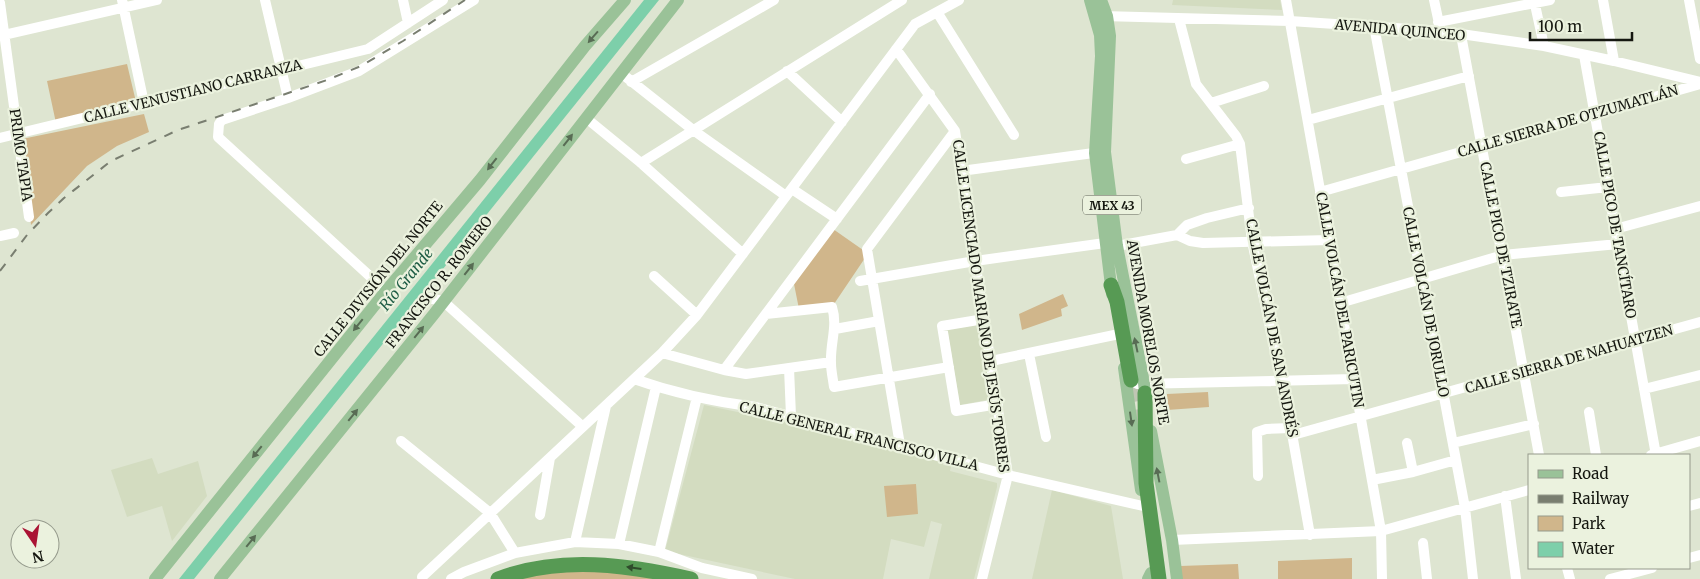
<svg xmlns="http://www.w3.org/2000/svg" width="1700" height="579" viewBox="0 0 1700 579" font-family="Merriweather,serif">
<rect width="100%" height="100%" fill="#dee5d1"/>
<path fill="#d3dcc0" d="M1173,0H1280L1282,10L1172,5Z
M979,322L992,399L960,405L947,327Z
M704,405L791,423L943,462V465L951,466L950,471L997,483V487L974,579H929L942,524L931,521L924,547L891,539L883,579H795L665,551Z
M152,458L158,474L198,461L207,496L172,541L162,506L127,517L111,470Z
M1052,490L1111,506L1123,579H1032Z"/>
<path fill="#d0b68b" d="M127,64L137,106L56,123L47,81Z
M144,114L149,132L117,146L87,166L31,225L22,139Z
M833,229L863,250L865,258L834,304L799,309L794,284Z
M1063,294L1068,306L1061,309L1062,316L1022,330L1019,314Z
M1208,392L1209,407L1167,410V394Z
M916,484L918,514L887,517L884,486Z
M1352,558V579H1278V561Z
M1238,564L1239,579H1181L1180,566Z
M585,569L669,579H518L539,574Z"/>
<path fill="#7dcfaa" d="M644,0H659L194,579H179Z"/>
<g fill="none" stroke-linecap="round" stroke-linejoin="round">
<path stroke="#c0c6b4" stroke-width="15" stroke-dasharray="15 8" stroke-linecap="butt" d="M1132,387L1142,438"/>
<path stroke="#fff" stroke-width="10" d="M122,0L144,103
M265,0L288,98
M403,0L408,23
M1286,0L1381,531L1382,579
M1434,0L1440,28
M1534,0L1544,46
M1603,0L1614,61
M1689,0L1700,59
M0,3L29,217
M937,12L1014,135
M1102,16L1290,21L1440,31L1544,46L1614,61L1700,82
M1179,19L1196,84L1236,136L1240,144L1252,241L1291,428L1310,535
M1438,22L1550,0
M1374,26L1465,508L1473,579
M1461,35L1539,455
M0,36L157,0
M896,49L955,131L1008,475L982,579
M1584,55L1656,455
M787,71L842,122
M621,73L693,130L786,196
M631,82L774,0
M1211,103L1264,86
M586,118L641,163L743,254
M1308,120L1469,76
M0,138L368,49L443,0
M1186,159L1240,144
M641,163L902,0
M961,171L1101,152
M792,189L837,219
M1320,192L1700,84
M1561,192L1608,187
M1615,229L1700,206
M1177,235L1190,241L1203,243L1329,240
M0,236L14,233
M654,276L697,315
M860,281L975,261L1105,243L1117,246L1177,235L1187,225L1207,218L1249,208
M386,291L218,137L219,124L222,120L288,98L359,71L474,0
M428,298L443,301L582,426
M1340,303L1503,255L1618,244
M766,314L832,307C838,326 830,343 831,363C831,371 833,379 834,387L949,367
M984,319L942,326L956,411L998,404
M835,329L879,321
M662,353L724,370L746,374L831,362
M1029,354L1046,437
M991,361L1119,334
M789,368L791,416
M724,370L930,94
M634,379C674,393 715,402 756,407L1008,475L1143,506
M1137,384L1354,379
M1644,389L1700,375
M1589,412L1596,455
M1293,435L1700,322
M401,441L490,513L515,553
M1407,443L1413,472
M1453,443L1534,424
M900,445L867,249L955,131
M1651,455L1700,441
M1258,476L1257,432L1266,429L1291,428
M1372,480L1413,472L1456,460
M1505,496L1516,579
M1689,506L1700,503
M540,515L550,458
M1172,540L1381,531L1529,490
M575,542L606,406
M1423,543L1427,579
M619,544L656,387
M659,552L697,397
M1689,558L1700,555
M1567,568L1570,579
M422,577L662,353L697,315L915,24L959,0
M451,579L464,572L515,553L575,542L619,544L659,552L702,568L752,579
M1610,579L1652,568"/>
<path stroke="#9ac298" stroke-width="12" d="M1090,0L1100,35L1101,56L1095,153L1112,294
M1101,0L1107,16L1110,36L1105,152L1117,246L1144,383L1146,402
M1124,368L1141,490
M1151,431L1172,540L1177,579
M155,579L386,291L480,180L585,46L625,0
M220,579L434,314L678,0
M1148,579L1151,573"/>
<path stroke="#579a54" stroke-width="15" d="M1111,285L1117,302L1131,380
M1145,393L1146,483L1159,579
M498,579C561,555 628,565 691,579"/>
<path stroke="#797e70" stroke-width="2" stroke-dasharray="9 9" stroke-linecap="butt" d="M0,271L27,235L48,213L64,198L111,161L178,130L327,80L361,66L403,41L465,0"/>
</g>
<defs><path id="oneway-solid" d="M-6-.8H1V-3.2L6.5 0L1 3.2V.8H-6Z" transform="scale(1.25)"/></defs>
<g fill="#586c54">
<use href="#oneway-solid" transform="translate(593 37) rotate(131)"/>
<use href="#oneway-solid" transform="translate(568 140) rotate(-52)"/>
<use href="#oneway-solid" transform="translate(492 164) rotate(128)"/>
<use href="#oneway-solid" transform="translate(469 269) rotate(-52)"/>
<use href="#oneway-solid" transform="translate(358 325) rotate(129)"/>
<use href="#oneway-solid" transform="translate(419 332) rotate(-51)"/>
<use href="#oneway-solid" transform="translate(1136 345) rotate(-102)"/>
<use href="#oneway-solid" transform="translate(353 415) rotate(-51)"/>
<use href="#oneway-solid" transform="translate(1131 419) rotate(82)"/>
<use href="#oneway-solid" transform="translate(257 452) rotate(129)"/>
<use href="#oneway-solid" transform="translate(1158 475) rotate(-101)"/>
<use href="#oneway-solid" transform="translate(251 541) rotate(-51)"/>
</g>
<use fill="#2f4b2b" href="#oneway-solid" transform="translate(634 568) rotate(-172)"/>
<g text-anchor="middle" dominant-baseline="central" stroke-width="4.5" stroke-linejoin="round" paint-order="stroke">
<rect fill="#ebf2de" stroke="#55594e" stroke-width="1" x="1083" y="195.5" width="58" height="19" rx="4"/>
<g font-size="12" font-weight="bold" fill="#151710">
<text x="1112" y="205">MEX 43</text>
</g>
<g font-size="14" fill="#151710" stroke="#ebf2de">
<text transform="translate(1400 30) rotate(5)">AVENIDA QUINCEO</text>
<text transform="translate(193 91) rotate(-14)">CALLE VENUSTIANO CARRANZA</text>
<text transform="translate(1568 121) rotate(-16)">CALLE SIERRA DE OTZUMATLÁN</text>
<text transform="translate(21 155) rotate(82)">PRIMO TAPIA</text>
<text transform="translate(1615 225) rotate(80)">CALLE PICO DE TANCÍTARO</text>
<text transform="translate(1501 245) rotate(79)">CALLE PICO DE TZIRATE</text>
<text transform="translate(378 279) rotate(-51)">CALLE DIVISIÓN DEL NORTE</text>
<text transform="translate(439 282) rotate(-52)">FRANCISCO R. ROMERO</text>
<text transform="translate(1340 300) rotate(80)">CALLE VOLCÁN DEL PARICUTIN</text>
<text transform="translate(1426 302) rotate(79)">CALLE VOLCÁN DE JORULLO</text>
<text transform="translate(981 306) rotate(82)">CALLE LICENCIADO MARIANO DE JESÚS TORRES</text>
<text transform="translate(1272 328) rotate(79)">CALLE VOLCÁN DE SAN ANDRÉS</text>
<text transform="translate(1148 332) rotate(80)">AVENIDA MORELOS NORTE</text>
<text transform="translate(1569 359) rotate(-16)">CALLE SIERRA DE NAHUATZEN</text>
<text transform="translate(859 436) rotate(14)">CALLE GENERAL FRANCISCO VILLA</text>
</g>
<g font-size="15" font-style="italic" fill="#1f5d45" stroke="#ebf2de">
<text transform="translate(406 279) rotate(-51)">Río Grande</text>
</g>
</g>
<rect x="1528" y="454" width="162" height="115" fill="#ebf2de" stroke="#959a8c"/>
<rect x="1538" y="470" width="25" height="8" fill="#9ac298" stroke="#959a8c"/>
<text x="1572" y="479" font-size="15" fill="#151710">Road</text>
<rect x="1538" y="495" width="25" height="8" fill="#797e70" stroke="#959a8c"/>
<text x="1572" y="504" font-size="15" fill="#151710">Railway</text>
<rect x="1538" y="516" width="25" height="15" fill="#d0b68b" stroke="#959a8c"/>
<text x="1572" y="529" font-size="15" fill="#151710">Park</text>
<rect x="1538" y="542" width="25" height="15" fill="#7dcfaa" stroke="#959a8c"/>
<text x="1572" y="554" font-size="15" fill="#151710">Water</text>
<g transform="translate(35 544) rotate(167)"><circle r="24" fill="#ebf2de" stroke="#959a8c"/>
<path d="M0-4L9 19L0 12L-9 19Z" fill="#aa1434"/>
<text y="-8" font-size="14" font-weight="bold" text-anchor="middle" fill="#151710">N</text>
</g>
<path d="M1530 32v8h102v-8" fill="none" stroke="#151710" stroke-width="2.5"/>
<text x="1538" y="32" font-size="15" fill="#151710" stroke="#ebf2de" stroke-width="4" paint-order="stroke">100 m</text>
</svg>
